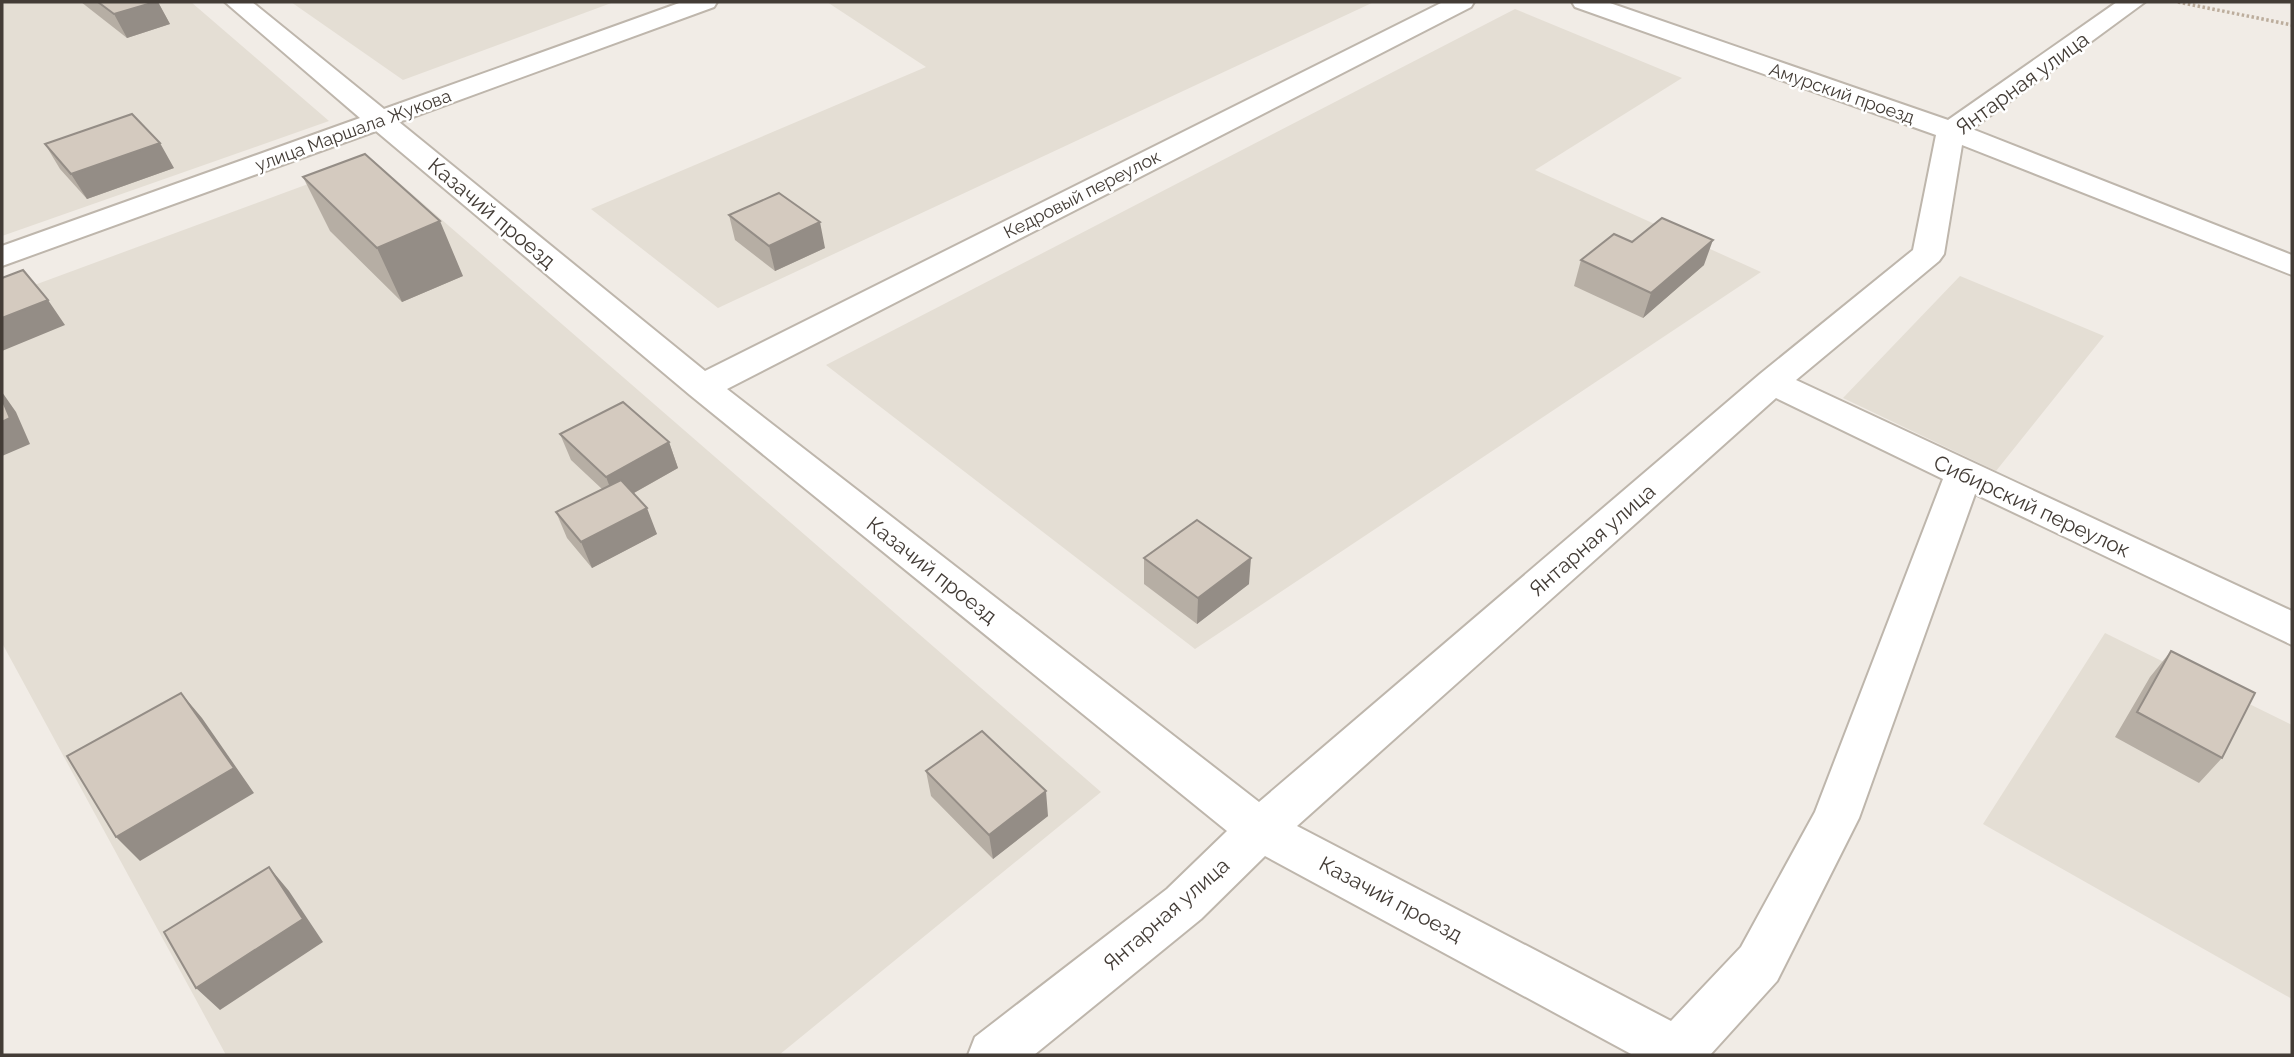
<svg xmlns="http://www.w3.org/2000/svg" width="2294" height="1057" viewBox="0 0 2294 1057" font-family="Raleway,sans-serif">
<rect width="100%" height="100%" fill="#f1ece6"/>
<path fill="#e4ded4" d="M2,2H191L329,121L2,236Z
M291,2H614L403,80Z
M827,2H1374L718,308L591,209L926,67Z
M1515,9L1682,78L1535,170L1761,272L1195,649L826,365Z
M373,160L1101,792L779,1055H226L2,643V297Z
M1960,276L2104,336L1996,471L1843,398Z
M2105,633L2292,725V999L1983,824Z"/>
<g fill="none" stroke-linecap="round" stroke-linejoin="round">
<g stroke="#beb6ac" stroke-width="4">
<path id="minor" d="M225,2H252L384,109L682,2H717L714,7L399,122L705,371L1443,2H1474L1471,7L727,389L1259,802L1760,374L1913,250L1936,135L1575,7L1572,2H1607L1948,120L2117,2H2145L1972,129L2292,255V275L1962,145L1944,254L1939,261L1796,380L2292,611V645L1975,494L1859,818L1777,981L1710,1055H1633L1265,856L1201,919L1034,1055H968L975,1037L1167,889L1227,831L690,395L376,131L2,266V246L360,118ZM1776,398L1943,479L1815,812L1741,947L1671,1021L1297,826Z"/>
</g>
<path stroke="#bcad9c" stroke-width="3.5" stroke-dasharray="2.5 2.5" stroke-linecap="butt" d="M2178,2L2292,25"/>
<use href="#minor" fill="#fff" fill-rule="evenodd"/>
</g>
<path fill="#b6aea4" d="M81,2H158L170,24L127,38Z
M45,144L174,168L87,199L60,169Z
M303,177L463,276L402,302L330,231Z
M729,215L825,248L775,271L735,240Z
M1632,242L1704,265L1643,318L1574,286L1581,260Z
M560,434L669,442L678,468L634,493L657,534L592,568L567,538L556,512L602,489L571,460Z
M1144,558L1249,584L1197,624L1144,584Z
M2171,651L2222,758L2199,783L2115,737L2150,677Z
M926,771L1048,816L993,859L931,796Z"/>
<path fill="#948d86" d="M155,2H158L170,24L127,38L114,14Z
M160,143L174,168L87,199L71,174Z
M440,221L463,276L402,302L377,248Z
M820,222L825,248L775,271L769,246Z
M1713,240L1704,265L1643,318L1651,293Z
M48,300L65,325L2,351V318Z
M2,392L16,412L30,444L2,456Z
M669,442L678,468L616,503L606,477Z
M647,508L657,534L592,568L581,542Z
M1251,558L1249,584L1197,624L1198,598Z
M181,693L202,718L254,793L140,861L116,837Z
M1046,791L1048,816L993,859L989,835Z
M269,867L289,891L323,942L220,1010L196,988Z"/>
<path fill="#d4cabf" stroke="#948d86" stroke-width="2" d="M98,2H155L114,14Z
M132,114L160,143L71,174L45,144Z
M365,154L440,221L377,248L303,177Z
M779,193L820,222L769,246L729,215Z
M1662,218L1713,240L1651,293L1581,260L1614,234L1632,242Z
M23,270L48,300L2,318V278Z
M2,399L10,418L2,422Z
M623,402L669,442L606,477L560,434Z
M621,480L647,508L581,542L556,512Z
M1197,520L1251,558L1198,598L1144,558Z
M2171,651L2255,693L2222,758L2137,712Z
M181,693L234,768L116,837L67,756Z
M982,731L1046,791L989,835L926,771Z
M269,867L303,919L196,988L164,932Z"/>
<g text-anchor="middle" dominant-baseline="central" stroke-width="5" stroke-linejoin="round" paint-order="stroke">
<g font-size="18" fill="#433c36" stroke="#fff">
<text transform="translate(1842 93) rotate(19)">Амурский проезд</text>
<text transform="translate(353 130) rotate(-20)">улица Маршала Жукова</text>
<text transform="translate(1082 194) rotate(-27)">Кедровый переулок</text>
</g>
<g font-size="21" fill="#433c36" stroke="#fff">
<text transform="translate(2022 83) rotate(-36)">Янтарная улица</text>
<text transform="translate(492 213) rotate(40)">Казачий проезд</text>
<text transform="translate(2032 506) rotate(25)">Сибирский переулок</text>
<text transform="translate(1592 540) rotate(-41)">Янтарная улица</text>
<text transform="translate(932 570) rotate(38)">Казачий проезд</text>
<text transform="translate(1391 899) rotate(28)">Казачий проезд</text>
<text transform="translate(1166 914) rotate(-41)">Янтарная улица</text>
</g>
</g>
<rect width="2294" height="1057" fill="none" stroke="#433c36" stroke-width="7"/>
</svg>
